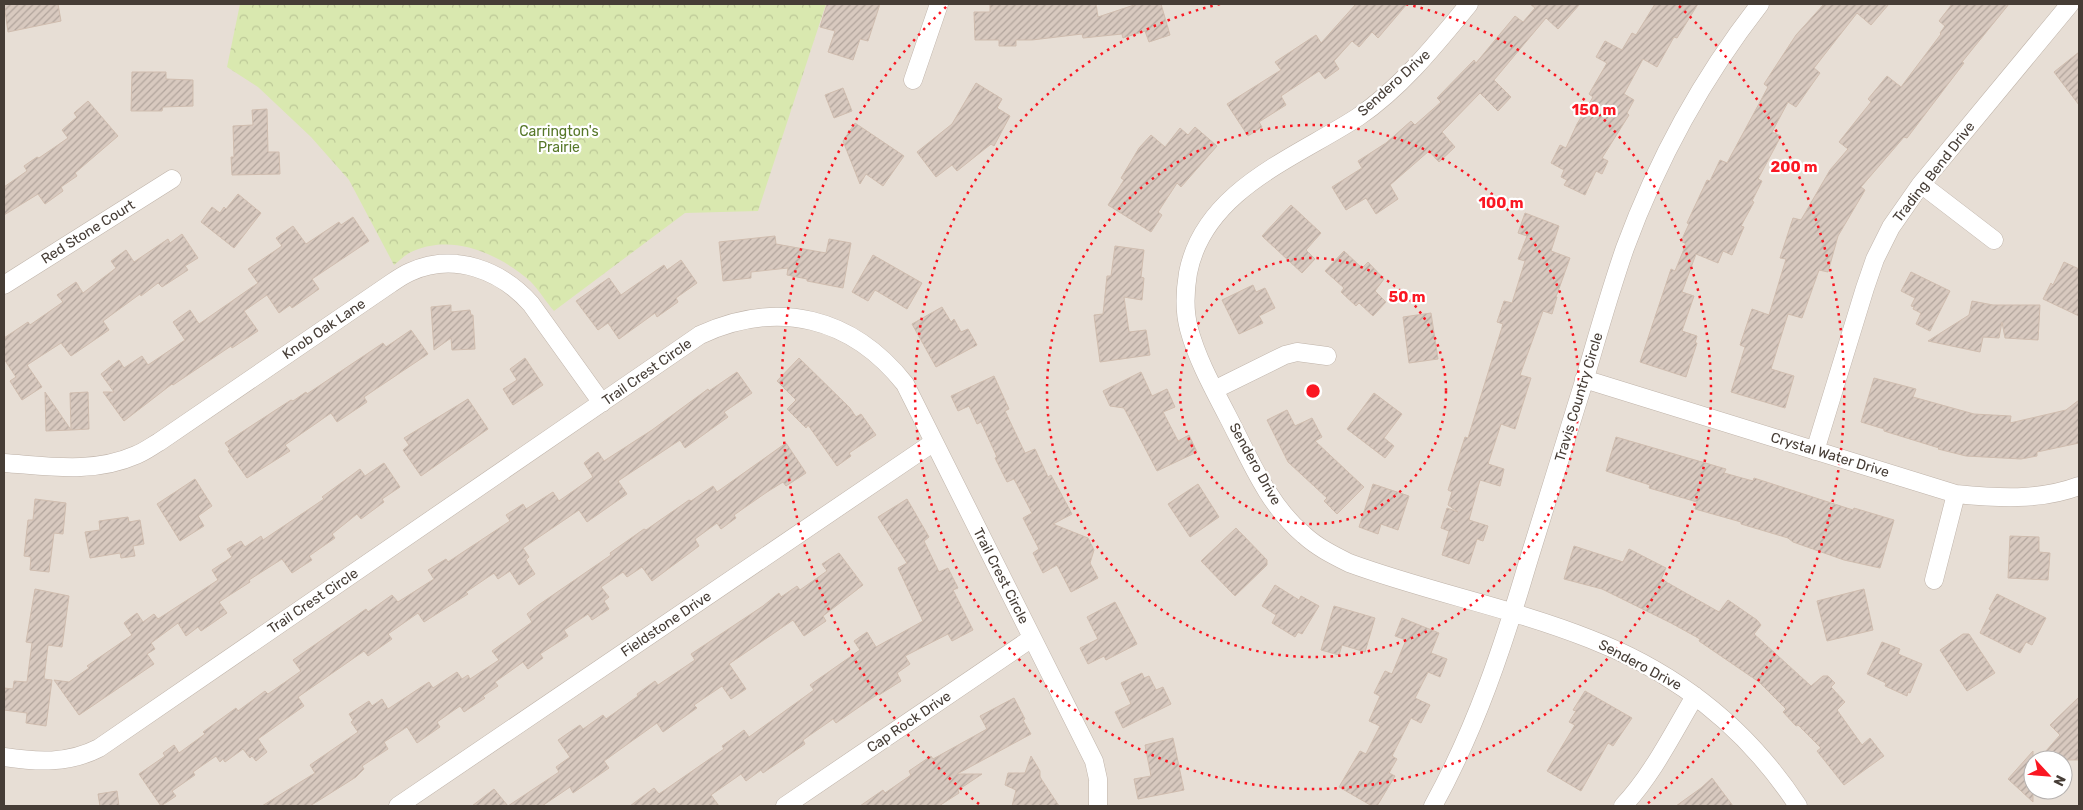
<svg xmlns="http://www.w3.org/2000/svg" width="2083" height="810" viewBox="0 0 2083 810" font-family="Rubik,sans-serif">
<defs>
<pattern id="forest-crowns" width="20" height="18" patternUnits="userSpaceOnUse" patternTransform="scale(1.25)"><rect width="20" height="18" fill="#d9e8af"/><path d="M2 6a3 3 0 1 1 6 0M12 15a3 3 0 1 1 6 0" fill="none" stroke="#bcc897"/></pattern>
<pattern id="building-hatch" width="6" height="6" patternUnits="userSpaceOnUse" patternTransform="scale(1.25)"><rect width="6" height="6" fill="#d8c9bf"/><path d="M-1 1l2-2M0 6l6-6M5 7l2-2" fill="none" stroke="#b1a49c"/></pattern>
</defs>
<rect width="100%" height="100%" fill="#f3ede7"/>
<path fill="#e7ded5" fill-rule="evenodd" d="M4,4H2079V806H4ZM2033,760H2063V790H2033Z"/>
<path fill="url(#forest-crowns)" d="M240,4H826L758,211L685,213L554,311C546,302 539,290 530,281C498,253 450,232 409,253C404,256 399,261 394,265L349,180L311,137L258,87L227,67Z"/>
<path fill="url(#building-hatch)" stroke="#d0bdaf" d="M4,4H58L61,21L8,32Z
M827,4H880L868,41L860,39L853,60L828,52L835,31L820,27Z
M990,4H1096L1098,17L1137,4H1161L1170,35L1149,42L1145,31L1123,38L1122,34L1083,38L1082,34L1032,40H1016V46H999V40H975L974,12H990Z
M1356,4H1407L1378,38L1372,32L1359,47L1352,41L1334,61L1339,69L1325,79L1319,71L1281,96L1286,105L1259,122L1262,127L1248,136L1227,104L1281,70L1275,62L1316,35L1321,43Z
M1530,4H1580L1558,29L1546,18L1494,80L1511,97L1498,111L1480,93L1442,132L1455,147L1439,162L1429,151L1390,185L1398,199L1376,214L1366,198L1346,210L1332,187L1362,168L1358,161L1386,143L1411,121L1415,125L1441,102L1437,98L1474,60L1476,63L1515,16L1523,22L1535,8Z
M1655,4H1698L1677,38L1674,37L1657,67L1643,59L1624,94L1634,100L1627,113L1629,115L1602,158L1608,161L1602,174L1596,171L1585,195L1564,185L1567,180L1561,177L1564,170L1551,163L1560,145L1566,148L1577,124L1593,97L1589,94L1607,63L1596,57L1605,41L1622,50L1632,33L1636,35Z
M1824,4H1889L1871,25L1857,13L1814,68L1820,73L1796,107L1788,102L1772,132L1781,136L1758,179L1762,181L1752,201L1754,202L1741,226L1744,227L1732,255L1723,251L1718,263L1696,254L1682,292L1694,296L1682,331L1697,336L1695,343H1697L1686,377L1640,362L1671,269L1675,271L1686,244L1681,241L1689,224L1687,223L1707,180L1710,181L1720,160L1727,163L1768,87L1764,84L1796,35Z
M1952,4H2009L1962,62L1964,63L1907,138L1904,137L1861,187L1865,190L1838,236L1828,272L1819,270L1802,318L1788,314L1771,369L1794,376L1785,408L1731,392L1745,347L1740,345L1752,309L1769,315L1786,259L1780,258L1793,218L1801,220L1830,170L1848,149L1839,142L1871,102L1868,99L1887,76L1901,87L1941,34L1940,33L1945,26L1939,21Z
M2079,52V105L2054,72Z
M132,72H166V79L193,80V106L163,107L162,111H131Z
M976,83L1002,99L997,108L1010,116L994,146L991,144L957,171L952,165L936,177L917,152L952,124Z
M843,88L852,111L834,118L825,95Z
M88,101L118,136L75,173L77,176L61,187L63,191L45,204L38,194L4,215V187L27,171L24,166L37,157L39,158L68,138L62,130L77,117L74,113Z
M267,109L268,152H279L280,174L232,175L231,157H234L233,126L253,125L252,110Z
M855,123L904,156L883,186L866,174L860,184L843,141Z
M1195,127L1217,146L1181,187L1177,183L1158,212L1162,215L1151,232L1108,205L1124,180L1121,178L1139,148L1151,135L1165,147L1180,128L1188,135Z
M238,194L261,213L234,248L201,222L212,207L220,213L224,207L226,209Z
M1291,205L1321,233L1306,250L1315,259L1302,273L1262,236Z
M1525,213L1559,226L1551,251L1570,258L1556,297H1557L1552,314L1543,311L1520,375L1531,378L1515,429L1501,424L1488,464L1504,469L1500,486L1480,480L1469,520L1488,526L1483,541L1477,539L1469,564L1442,555L1449,531L1441,528L1447,508L1458,512L1448,505L1452,492L1448,490L1465,437L1468,438L1503,324L1497,322L1504,301L1512,303L1525,261L1518,259L1527,236L1518,233Z
M353,217L369,241L312,279L319,289L292,308L290,305L279,313L267,295L244,311L258,331L232,348L231,346L173,385L172,384L124,421L103,392H114L101,374L119,360L124,368L142,356L148,365L185,340L173,322L190,310L199,324L258,283L248,269L282,246L276,238L293,226L306,244L339,222L341,225Z
M182,234L198,258L185,266L188,270L162,287L158,283L141,296L140,294L103,321L109,330L71,356L61,343L27,365L42,387L22,400L10,381L16,377L4,359V338L28,322L30,325L63,302L57,295L76,282L83,293L116,268L111,261L126,250L134,262L168,239L170,243Z
M775,236L776,244L826,253L829,239L851,243L843,288L807,281V279L787,275L788,268L751,272V278L723,281L719,242Z
M1115,246L1144,250L1141,277L1144,278L1142,300L1124,297L1129,332L1146,330L1150,355L1100,362L1094,315L1103,314L1107,276H1111Z
M1344,251L1362,268L1368,262L1384,279L1375,291L1386,302L1373,316L1359,303L1356,306L1341,292L1344,288L1325,271Z
M873,255L922,283L907,309L875,290L868,301L852,292Z
M681,260L697,283L676,298L678,302L657,317L655,313L619,339L608,323L598,330L576,301L609,278L621,295L664,265L667,270Z
M2064,262L2079,269V316L2043,299L2051,283L2053,285Z
M1911,272L1950,291L1930,331L1916,324L1921,313L1913,309L1914,307L1911,306L1915,298L1901,291Z
M1253,285L1256,292L1265,288L1275,308L1259,316L1263,323L1239,334L1222,300Z
M1972,301L1993,305H2040L2038,340L2005,338L2002,322L1999,338L1983,337L1980,352L1928,341L1969,315Z
M451,305V312L470,310L471,315H473L475,349L452,350L451,338L434,350L431,307Z
M942,307L951,322L954,319L961,332L968,329L977,345L936,367L912,324Z
M1431,313L1438,359L1409,363L1403,317Z
M411,330L428,354L364,397L367,402L337,422L331,413L285,445L290,451L247,478L228,451L230,450L225,443L291,400L293,401L306,392L307,394L383,343L386,347Z
M525,358L543,385L513,405L503,389L517,380L510,369Z
M799,358L850,408L856,417L861,414L876,435L849,453L851,456L837,466L808,425L806,428L787,409L796,400L777,381Z
M737,372L752,393L724,412L728,417L685,448L680,440L618,481L627,494L587,522L579,510L523,548L529,557L526,560L535,574L519,585L510,571L498,579L494,573L466,592L468,594L424,622L418,613L388,634L392,639L368,656L364,651L298,697L304,706L258,739L267,752L256,761L252,756L250,758L243,749L225,762L223,759L220,762L216,756L193,772L195,775L172,791L176,796L161,806L139,774L165,756L163,753L174,745L179,753L205,734L203,732L236,708L238,711L265,691L268,694L301,671L293,660L366,609L368,612L392,595L398,602L434,579L428,570L446,559L448,562L510,521L506,515L523,504L526,509L553,492L559,501L593,477L584,463L598,452L604,461L652,430L708,389L709,391Z
M1141,372L1152,396L1167,389L1175,407L1163,412L1178,441L1189,435L1197,452L1157,471L1124,408L1110,406L1103,391Z
M994,376L1009,409L1005,411L1025,453L1035,449L1048,477L1051,475L1072,514L1053,524L1088,538L1094,550L1090,563L1098,578L1071,592L1057,565L1043,573L1033,553L1039,549L1023,518L1032,513L1014,479L1007,482L995,458L997,457L981,422L977,424L969,406L958,411L951,396Z
M1874,378L1916,389L1913,397L1974,414L2011,416L2010,423L2066,410L2079,400V443L2037,452V456L2021,459L1966,456L1938,449L1939,448L1884,431V429L1861,422Z
M45,392L71,430L46,431Z
M88,392L89,429L71,430L70,393Z
M1374,393L1402,414L1384,438L1394,446L1385,458L1347,429Z
M468,399L488,429L421,476L403,450L409,445L404,438Z
M1287,410L1295,426L1312,418L1322,437L1315,441L1364,487L1337,514L1324,501L1327,498L1288,462L1267,420Z
M1616,437L1726,469L1724,473L1753,481L1754,478L1853,510L1854,508L1894,520L1880,568L1844,560L1793,542L1788,538L1741,524V522L1695,509L1697,502L1649,488L1650,485L1606,471Z
M786,443L806,473L786,486L783,482L767,492L734,515L736,518L721,529L717,523L695,539L699,546L652,581L642,567L627,577L623,572L601,587L609,597L604,601L609,609L592,620L588,614L564,630L568,636L540,654L543,658L528,669L523,662L495,682L498,686L483,696L485,698L464,712L460,706L437,722L440,727L417,743L407,727L384,742L388,749L362,766L364,769L356,777L310,806H262L315,773L310,765L358,732L351,722L353,720L349,714L369,701L372,706L382,699L388,709L429,682L433,688L457,672L462,679L468,675L470,679L499,660L492,651L532,622L527,614L537,606L611,555L610,553L644,529L646,530L689,500L691,501L713,486L717,492Z
M384,463L400,487L382,499L384,502L361,519L357,514L332,534L335,538L309,556L312,560L292,573L282,559L249,580L250,582L219,602L227,613L201,631L198,627L186,636L178,623L151,643L155,649L147,654L154,664L79,715L54,680L69,682L89,668L87,666L132,635L124,623L137,613L143,622L154,614L158,619L218,580L212,570L232,557L227,549L241,541L245,547L261,536L263,540L324,499L322,497L360,469L365,476Z
M195,479L212,506L198,516L204,526L180,541L157,504Z
M1198,484L1219,517L1190,537L1168,504Z
M1373,484L1409,496L1398,530L1381,524L1378,534L1359,527Z
M35,499L66,503L63,534L54,533L49,572L30,570L31,557L24,556L28,520H33Z
M907,499L929,537L924,541L939,572L948,568L958,588L953,590L973,630L952,641L948,634L905,656L910,664L897,673L901,681L879,695L878,694L836,723L833,719L803,740L805,744L763,773L761,770L746,781L741,774L711,795L719,806H630L654,788L659,794L724,749L722,746L744,730L749,737L814,690L810,685L860,650L854,641L867,632L876,647L923,621L898,568L907,563L878,517Z
M128,517L129,522L140,520L144,544L133,546L135,556L121,558L120,553L90,558L85,532L100,530L99,521Z
M1236,528L1267,560V565L1235,596L1201,561Z
M2010,536L2039,537V552L2050,553L2048,580L2008,578Z
M1574,546L1623,562L1629,549L1666,568L1661,579L1719,612L1728,600L1757,620L1761,625L1754,634L1811,686L1823,676H1828L1835,683L1831,687L1845,702L1837,710L1862,745L1870,738L1884,756L1844,785L1817,751L1821,748L1798,725L1796,726L1783,712L1786,709L1759,682L1699,641L1700,639L1671,623L1602,589L1564,579Z
M839,553L863,585L823,616L826,621L804,636L793,620L729,664L746,689L731,699L722,686L694,705L697,708L663,732L657,723L604,761L609,768L573,793L570,787L542,806H508L559,772L556,767L570,757L558,740L580,725L583,729L603,715L606,719L638,696L637,694L655,681L658,685L695,660L691,654L763,606L779,593L781,597L797,586L800,590L827,571L822,564Z
M1275,585L1299,600L1301,596L1319,606L1302,634L1298,632L1295,637L1272,623L1276,615L1262,606Z
M35,589L69,596L62,647L48,645L44,679L52,680L46,726L26,723L27,713L4,710V688L13,689L14,681L27,682L32,643L26,642Z
M1864,589L1873,630L1827,641L1817,601Z
M1997,594L2046,618L2032,645L2026,642L2020,653L1980,633L1991,610L1989,609Z
M1115,602L1137,644L1106,660L1104,656L1088,664L1080,648L1098,639L1087,617Z
M1334,606L1375,618L1365,652L1342,645L1339,655L1321,650Z
M1402,618L1439,633L1431,653L1447,659L1440,677L1428,672L1415,698L1430,705L1421,723L1411,718L1392,756L1397,759L1389,773L1395,776L1377,806H1372L1339,787L1360,751L1366,754L1380,726L1369,721L1380,696L1374,693L1385,671L1392,674L1406,640L1395,636Z
M1963,634H1969L1995,673L1967,691L1940,650Z
M1882,642L1900,649L1898,654L1922,664L1910,693L1908,692L1907,696L1885,686L1886,683L1867,674Z
M1142,673L1144,678L1149,676L1156,690L1163,687L1171,704L1123,728L1115,712L1131,704L1121,683Z
M1585,691L1632,718L1613,746L1608,743L1581,791L1547,771L1575,725L1569,722L1576,711L1573,710Z
M2079,697V760H2038L2060,735L2050,725Z
M1014,698L1025,719L1023,720L1031,734L957,774H982L958,790L959,793L939,806H860L883,790L885,793L911,775L909,771L931,756L933,759L987,729L980,716Z
M1173,738L1184,790L1138,799L1134,779L1151,776L1145,745Z
M2033,751V802L2008,779Z
M1031,756L1040,771V777L1059,806H1012L1016,790L1005,785L1008,773H1025Z
M1712,778L1733,806H1676L1701,788Z
M494,789L508,806H472Z
M117,791L119,806H100L98,794Z"/>
<g fill="none" stroke-linecap="round" stroke-linejoin="round">
<g stroke="#bfb3a9" stroke-width="19">
<path id="minor" d="M1469,4C1436,44 1402,87 1358,117C1295,158 1204,190 1188,273C1185,291 1184,311 1189,329C1197,359 1213,388 1227,415C1249,457 1267,504 1304,535C1317,547 1333,555 1349,563C1428,592 1512,608 1590,639C1678,673 1747,728 1798,806
M913,80L939,4
M1921,184L1994,240
M4,285L172,179
M1584,379L1956,494C1997,498 2039,501 2079,486
M1214,390L1285,355L1297,352L1327,356
M1815,451L1865,288L1875,259L1891,227L1921,184L2070,4
M4,463C48,466 93,474 136,455C144,452 152,446 159,442L390,284C396,280 403,275 410,272C454,252 501,270 531,304L602,403
M1934,580L1956,494
M4,757C37,762 68,764 99,748L700,335C778,299 852,317 905,384L1094,761L1098,779V806
M398,806L934,442
M785,806L1032,638
M1433,806C1476,728 1503,647 1528,562C1547,501 1566,439 1585,378C1598,334 1610,291 1625,248C1657,161 1703,77 1760,4
M1623,806C1653,774 1673,733 1695,696"/>
</g>
<use href="#minor" stroke="#fff" stroke-width="18"/>
</g>
<g fill="none" stroke="#fa1722" stroke-width="2.5" stroke-dasharray="2.5 5">
<circle cx="1313" cy="391" r="133"/>
<circle cx="1313" cy="391" r="266"/>
<path d="M1406 4A398 398 0 1 1 1220 4"/>
<path d="M979 804A531 531 0 0 1 947 6M1679 6A531 531 0 0 1 1647 804"/>
</g>
<g text-anchor="middle" dominant-baseline="central" stroke-width="4.5" stroke-linejoin="round" paint-order="stroke">
<g font-size="14" fill="#463d36" stroke="#fff">
<text transform="translate(1394 83) rotate(-42)">Sendero Drive</text>
<text transform="translate(1934 172) rotate(-52)">Trading Bend Drive</text>
<text transform="translate(88 232) rotate(-32)">Red Stone Court</text>
<text transform="translate(324 329) rotate(-34)">Knob Oak Lane</text>
<text transform="translate(647 372) rotate(-35)">Trail Crest Circle</text>
<text transform="translate(1579 397) rotate(-73)">Travis Country Circle</text>
<text transform="translate(1830 455) rotate(17)">Crystal Water Drive</text>
<text transform="translate(1255 464) rotate(61)">Sendero Drive</text>
<text transform="translate(1001 576) rotate(63)">Trail Crest Circle</text>
<text transform="translate(313 601) rotate(-34)">Trail Crest Circle</text>
<text transform="translate(666 624) rotate(-34)">Fieldstone Drive</text>
<text transform="translate(1640 665) rotate(28)">Sendero Drive</text>
<text transform="translate(909 722) rotate(-34)">Cap Rock Drive</text>
</g>
<g font-size="14" fill="#577829" stroke="#fff">
<text x="559" y="131">Carrington's<tspan x="559" dy="16">Prairie</tspan></text>
</g>
</g>
<circle cx="1313" cy="391" r="8" fill="#fa1722" stroke="#fff" stroke-width="2.5"/>
<g font-size="15" text-anchor="middle" font-weight="bold" fill="#fa1722" stroke="#fff" stroke-width="4.5" stroke-linejoin="round" paint-order="stroke">
<text x="1594" y="115">150 m</text>
<text x="1794" y="172">200 m</text>
<text x="1501" y="208">100 m</text>
<text x="1407" y="302">50 m</text>
</g>
<rect width="2083" height="810" fill="none" stroke="#463d36" stroke-width="10"/>
<g transform="translate(2048 775) rotate(116)"><circle r="24" fill="#ffffff" stroke="#b5b1af"/>
<path d="M0-4L9 19L0 12L-9 19Z" fill="#fa1722"/>
<text y="-8" font-size="14" font-weight="bold" text-anchor="middle" fill="#463d36">N</text>
</g>
</svg>
